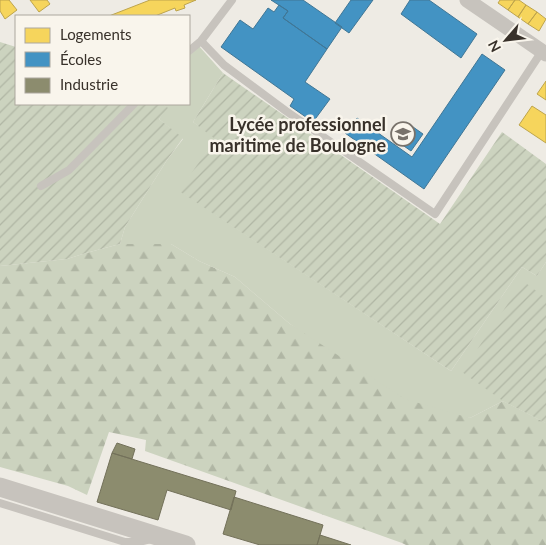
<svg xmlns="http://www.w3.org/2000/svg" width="546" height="545" viewBox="0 0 546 545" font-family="Lato,sans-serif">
<defs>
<pattern id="forest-firs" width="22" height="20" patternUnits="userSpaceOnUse" patternTransform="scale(1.25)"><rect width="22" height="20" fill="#ccd3bf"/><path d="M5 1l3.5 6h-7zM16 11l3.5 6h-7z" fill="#b0b6a4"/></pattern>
<pattern id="garden-furrows" width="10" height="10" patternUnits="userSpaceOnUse" patternTransform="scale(1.25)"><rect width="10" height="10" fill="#ccd3bf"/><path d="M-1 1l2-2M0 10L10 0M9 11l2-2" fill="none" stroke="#b0b6a4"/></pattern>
</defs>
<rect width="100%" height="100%" fill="#eeebe4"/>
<path fill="url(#forest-firs)" d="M120,244H171L199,261L235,277L290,324L470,418L503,401L546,423V545H406L402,543L145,451L146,440L109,432L87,495L68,486L0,467V266L67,259L86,253Z"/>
<path fill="#ccd3bf" d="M198,45L223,73L193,122L216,138L180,191L451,371L522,267L537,276L546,262V423L503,401L470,418L405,399L290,324L235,277L199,261L171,244H120L125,227L167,160L183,139L159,119L167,108L163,104H189V52Z"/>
<path fill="url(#garden-furrows)" d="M0,42L16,47V104H163L168,108L159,119L183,138L167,160L125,227L120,244L86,253L67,259L0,266Z
M223,73L440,224L502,132L546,164V262L537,276L522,267L451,371L179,191L215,139L193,122Z
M523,281L546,298V423L503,401L462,372Z"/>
<path fill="#f6d55c" stroke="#bda44d" d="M0,0H9L17,10L5,19L0,11Z
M30,0H47L50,4L39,12Z
M150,0H196L184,5L185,8L176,11L175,8L155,16H109Z
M500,0H515L508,10L498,3Z
M515,0H519L526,5L518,17L508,10Z
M526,5L537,12L528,24L518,17Z
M537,12L546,19L539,31L528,24Z
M546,81V100L537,94Z
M532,106L546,115V143L519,125Z"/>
<path fill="#4393c3" stroke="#407695" d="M271,0H303L342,27L327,49L283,18L288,11Z
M351,0H373L349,33L335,23Z
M410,0H429L477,34L461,58L401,14Z
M279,5L288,11L283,18L327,49L305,82L330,99L313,122L290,106L294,99L221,47L240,20L253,29L268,8L274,12Z
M482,54L505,70L424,189L345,133L357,118L412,157Z
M406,122L423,134L411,151L394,139Z"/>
<path fill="#8c8c6e" stroke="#73715a" d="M117,443L135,449L132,459L112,453Z
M112,453L236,491L231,510L167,490L158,520L97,502Z
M234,497L323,525L317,545H260L223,534Z
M320,535L351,545H317Z"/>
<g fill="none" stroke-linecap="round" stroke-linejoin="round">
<path stroke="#c7c3bd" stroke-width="8" d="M201,41L224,65L286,111L435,214L542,51
M189,51L201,41L232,0
M41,186L69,170L134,104
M0,503L125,542H139L151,539"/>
<path stroke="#c7c3bd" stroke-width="15" d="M467,0L546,54"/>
<path stroke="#c7c3bd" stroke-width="19" d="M0,487L186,545"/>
</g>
<defs>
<g id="school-ring" transform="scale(1.25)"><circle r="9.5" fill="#f9f5ec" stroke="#78726b" stroke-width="1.5"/><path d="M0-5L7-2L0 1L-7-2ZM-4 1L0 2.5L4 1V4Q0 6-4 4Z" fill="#78726b"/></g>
</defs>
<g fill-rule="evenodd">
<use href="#school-ring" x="403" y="134"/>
</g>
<g text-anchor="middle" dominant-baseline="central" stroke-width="5" stroke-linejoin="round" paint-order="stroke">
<g font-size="18" font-weight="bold" fill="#38312a" stroke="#f9f5ec" text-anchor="end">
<text x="386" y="124">Lycée professionnel<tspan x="386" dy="21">maritime de Boulogne</tspan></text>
</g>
</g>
<rect x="15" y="15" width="175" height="90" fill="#f9f5ec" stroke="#aca79e"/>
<rect x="25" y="28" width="25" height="15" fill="#f6d55c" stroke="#aca79e"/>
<text x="60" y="40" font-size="15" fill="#38312a">Logements</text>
<rect x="25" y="52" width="25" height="15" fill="#4393c3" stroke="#aca79e"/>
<text x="60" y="65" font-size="15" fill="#38312a">Écoles</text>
<rect x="25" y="78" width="25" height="15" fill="#8c8c6e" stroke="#aca79e"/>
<text x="60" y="90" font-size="15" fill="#38312a">Industrie</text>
<g transform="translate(506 40) rotate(242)" stroke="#f9f5ec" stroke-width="4" paint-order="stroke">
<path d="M0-4L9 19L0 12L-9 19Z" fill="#38312a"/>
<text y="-8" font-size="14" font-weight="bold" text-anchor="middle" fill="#38312a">N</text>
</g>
</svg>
